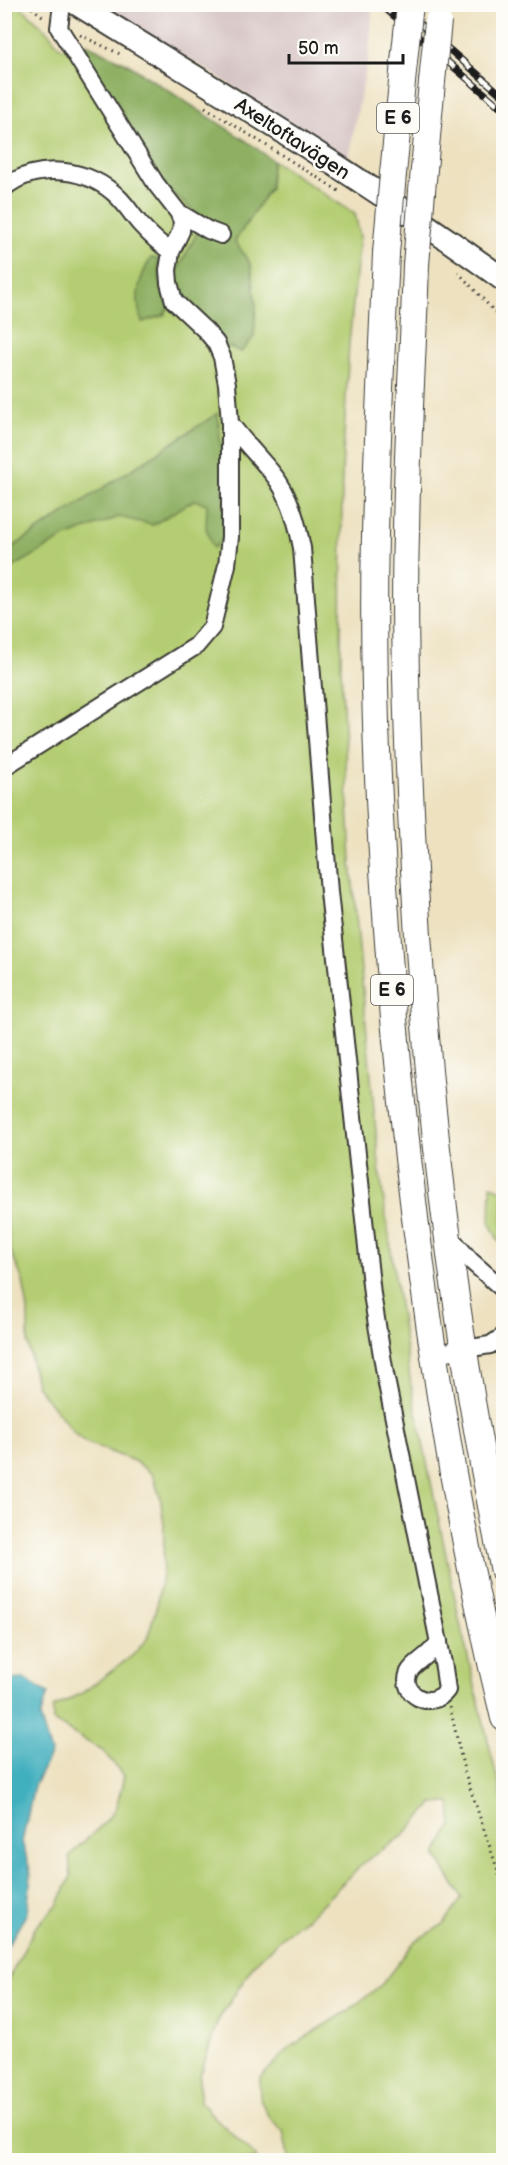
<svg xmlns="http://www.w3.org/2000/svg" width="508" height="2165" viewBox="0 0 508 2165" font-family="'Balsamiq Sans',sans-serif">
<rect width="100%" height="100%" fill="#fdfcf7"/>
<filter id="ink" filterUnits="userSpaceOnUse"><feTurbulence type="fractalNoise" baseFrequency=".0167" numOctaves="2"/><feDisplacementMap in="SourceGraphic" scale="12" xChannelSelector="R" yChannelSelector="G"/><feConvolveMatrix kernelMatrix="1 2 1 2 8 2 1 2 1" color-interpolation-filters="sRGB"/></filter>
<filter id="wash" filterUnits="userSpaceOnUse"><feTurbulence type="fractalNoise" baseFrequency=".008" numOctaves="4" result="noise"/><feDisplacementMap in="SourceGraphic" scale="24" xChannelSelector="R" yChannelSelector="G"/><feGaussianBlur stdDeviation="1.35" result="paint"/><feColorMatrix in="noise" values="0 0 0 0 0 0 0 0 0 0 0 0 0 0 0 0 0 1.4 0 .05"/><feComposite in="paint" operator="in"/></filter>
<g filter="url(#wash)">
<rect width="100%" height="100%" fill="#ede1c0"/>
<path fill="#d2bfc0" d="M103,5H373L369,54L348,158Z"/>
<path fill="#b4cd72" stroke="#687447" stroke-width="1.5" d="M18,4L47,31L60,47L122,76L271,174L272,160L355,214L360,236L349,343L342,473L341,669L351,862L380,1175L411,1385L461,1628L503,1803L504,2160H289L283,2131L268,2116L260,2099V2078L293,2045L348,2011L382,1984L415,1941L444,1924L462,1898L436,1855L452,1825L450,1803H433L402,1837L375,1854L360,1866L314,1912L281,1938L254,1964L217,2022L200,2076V2101C217,2122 238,2138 257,2158L256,2160H5V1986L35,1928L58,1904L71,1876L69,1857C83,1838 108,1826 117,1804C120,1795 122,1785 124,1776L103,1751L53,1721V1708L82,1693L133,1655L147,1639L157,1605L163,1567L164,1525L160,1496L152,1474L134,1461L85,1442L76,1435L36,1385L28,1344V1310L23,1281L10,1249L5,1205L4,5Z
M491,1185L503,1191V1249L490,1224Z"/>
<path fill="#8fb064" stroke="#566640" stroke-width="1.5" d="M86,44L126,63L248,142L272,160L270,188L235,241L251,265L256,305L254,337L241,352L225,345L178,294L175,275L196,235L200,217L167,188L150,163L119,107L87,57Z
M151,258L158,259L161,289L169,307L164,315L142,322C134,298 138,280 151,258Z
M218,413L224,481L223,540L213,548L206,528L207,504L194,500L153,525L119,517L65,537L5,572V552Z"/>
<path fill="#41afbe" stroke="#2e666d" stroke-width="1.5" d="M25,1679L48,1693L40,1717L51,1753L34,1786L22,1842L31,1873L27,1913L5,1950V1680Z"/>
</g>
<g filter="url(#ink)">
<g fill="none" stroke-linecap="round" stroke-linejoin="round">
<g stroke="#3b3a35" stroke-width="20">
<path id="minor" d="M4,188C37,161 90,168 119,198C127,206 133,216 140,224C149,234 160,244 171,252
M178,212L208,230L221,235
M230,423C243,441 259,457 273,474C290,495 297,522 302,548L329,892L372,1294L385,1374L444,1668L447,1690C431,1712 399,1694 409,1672C415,1661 431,1656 439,1641
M4,767L196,646L212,627L227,565L230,537V423L227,384L222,357L216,343L206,331L174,301L169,283L168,270L171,252L181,231L182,221L178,212L156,184L59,28L62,4
M449,1236L471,1261L504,1290
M433,1354L490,1345L504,1336"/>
</g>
<g stroke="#3b3a35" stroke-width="26">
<path id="major" d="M77,4C221,93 367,180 504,280"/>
</g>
<g stroke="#3b3a35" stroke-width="28">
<path id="highway" d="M393,174L404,62
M422,191L432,82
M386,253C382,347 377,441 375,535C371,700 381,866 395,1030C416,1261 449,1492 504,1718
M416,265C413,355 407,445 406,535C403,634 407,734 412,832C424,1080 453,1328 504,1571"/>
</g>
<path stroke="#3b3a35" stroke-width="3" stroke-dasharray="1.5 4.5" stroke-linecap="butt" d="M27,4L45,18
M80,35L120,54
M205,107L339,191
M458,272L504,322
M450,1707L464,1770L504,1889"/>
<use href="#minor" stroke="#fff" stroke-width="16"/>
<use href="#major" stroke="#fff" stroke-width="22"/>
<use href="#highway" stroke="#fff" stroke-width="26"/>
<g stroke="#1c1c1c" stroke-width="7">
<path id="rail" d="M380,4L504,110
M397,4L504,97"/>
</g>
<use href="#rail" stroke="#fdfcf7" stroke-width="4.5" stroke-dasharray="14" stroke-linecap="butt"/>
<g stroke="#3b3a35" stroke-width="28" stroke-linecap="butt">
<path id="highway-bridge" d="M404,62L410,4
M432,82L438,21
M386,253L393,174
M416,265L422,191"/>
</g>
<use href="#highway-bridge" stroke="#fff" stroke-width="26"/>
</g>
</g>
<g text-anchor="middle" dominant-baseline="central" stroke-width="5" stroke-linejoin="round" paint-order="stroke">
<g fill="#fdfcf7" stroke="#605f5e" stroke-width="1.5">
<rect x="377" y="103" width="42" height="30" rx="4.5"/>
<rect x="371" y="975" width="42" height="30" rx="4.5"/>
</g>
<g font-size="18" font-weight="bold" fill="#1c1c1c">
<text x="398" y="118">E 6</text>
<text x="392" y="990">E 6</text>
</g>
<g font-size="20" fill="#1c1c1c" stroke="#fdfcf7">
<text transform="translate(292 139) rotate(33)">Axeltoftavägen</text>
</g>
</g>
<rect width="508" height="2165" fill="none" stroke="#fdfcf7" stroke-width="24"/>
<path d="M289 54v9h114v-9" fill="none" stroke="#1c1c1c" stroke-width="3"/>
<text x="298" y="54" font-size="18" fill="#1c1c1c" stroke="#fdfcf7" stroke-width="4.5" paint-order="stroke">50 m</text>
</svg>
